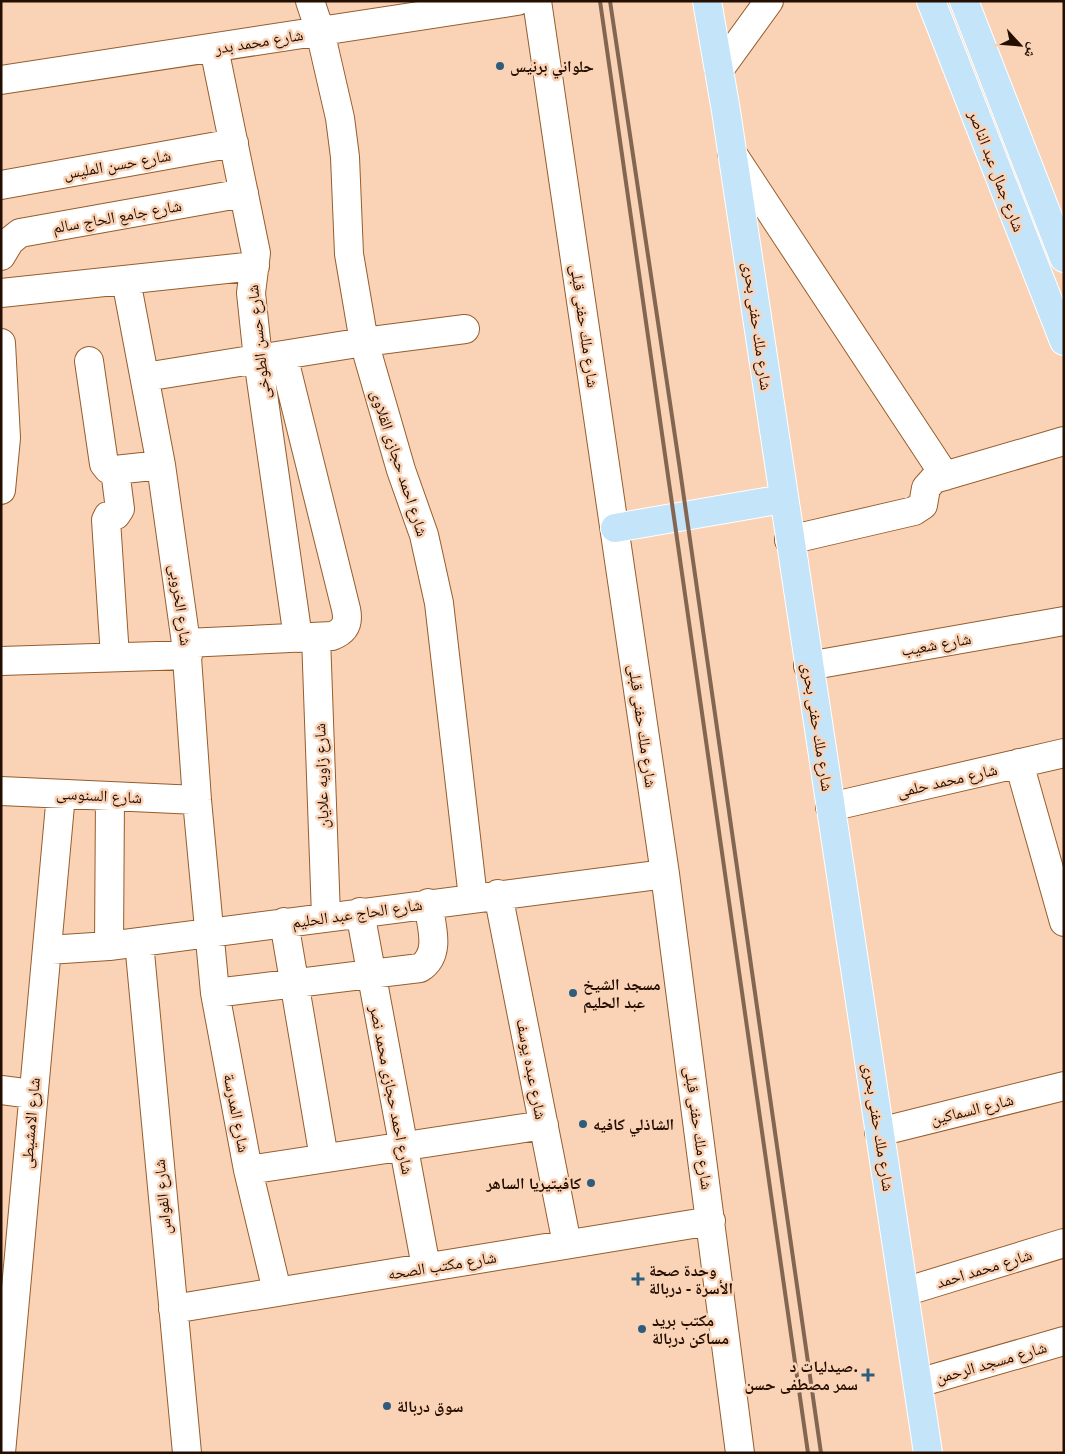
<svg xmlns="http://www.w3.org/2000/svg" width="1065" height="1454" viewBox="0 0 1065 1454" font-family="'Noto Sans','Noto Naskh Arabic',sans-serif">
<rect width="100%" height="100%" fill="#fad3b6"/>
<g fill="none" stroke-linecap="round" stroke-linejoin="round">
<g stroke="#955d2c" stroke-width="30">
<path id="minor" d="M310,1L320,31L340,118L345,157L349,254L364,342L401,470L424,535L439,603L473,898
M537,1L665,874L740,1453
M214,48L256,253L251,293L258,359L298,638
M719,70L769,1
M1,80L517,1
M732,153L945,476
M1,185L234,143
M1,256L10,241L20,233L244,193
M126,280L161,465L186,643L197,800L215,993L248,1170L277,1291
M1,293L255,266
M1,343L6,438L1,490
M89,361L104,464L108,469L115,470L161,465
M145,377L364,342L465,329
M789,540L914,511L923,505L926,488L934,479L1064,441
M316,637L326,916
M186,643L332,636C345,631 349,623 346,609L283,355
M115,657L106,520L108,516L116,515L120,509L115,470
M1,661L188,655
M808,666L1064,621
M1019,763L1064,922
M1,791L197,800
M830,807L1064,753
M498,894L567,1244
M360,912L426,1267
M284,922L324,1158
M139,942L187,1453
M109,946L110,796
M48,950L109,946L665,874
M215,993L420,968C442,954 431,925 428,903
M1,1090L32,1094
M879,1132L1064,1086
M248,1170L544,1125
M904,1292L1064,1243
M173,1309L711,1221
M918,1383L1064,1341
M1,1453L61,794"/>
</g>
<g stroke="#fff" stroke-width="30">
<path id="major" d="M707,1L726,111L928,1453
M931,1L1064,341
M964,1L1064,258
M615,528L783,499"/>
</g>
<use href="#minor" stroke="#fff" stroke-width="28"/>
<use href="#major" stroke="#c4e4fa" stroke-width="28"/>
<path stroke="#836651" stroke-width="4" d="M600,1L808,1453
M610,1L679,463L821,1453"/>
</g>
<g fill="#2d5d7b" stroke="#fad3b6" stroke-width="2">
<circle cx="500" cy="66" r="5"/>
<circle cx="573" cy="993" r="5"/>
<circle cx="583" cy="1124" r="5"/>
<circle cx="591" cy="1183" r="5"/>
<path d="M635.5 1271.5h5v5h5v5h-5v5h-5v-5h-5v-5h5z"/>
<circle cx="642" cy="1329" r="5"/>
<path d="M865.5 1367.5h5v5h5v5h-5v5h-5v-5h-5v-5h5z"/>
<circle cx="387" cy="1406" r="5"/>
</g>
<g text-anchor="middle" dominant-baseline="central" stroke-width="5" stroke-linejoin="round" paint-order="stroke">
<g font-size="16" fill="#240e00" stroke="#fad3b6">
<text transform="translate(259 41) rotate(-9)">شارع محمد بدر</text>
<text transform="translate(117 164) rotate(-10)">شارع حسن المليس</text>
<text transform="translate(997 171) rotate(69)">شارع جمال عبد الناصر</text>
<text transform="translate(117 216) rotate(-10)">شارع جامع الحاج سالم</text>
<text transform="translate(585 326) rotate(82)">شارع ملك حفنى قبلى</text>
<text transform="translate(758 326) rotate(82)">شارع ملك حفنى بحرى</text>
<text transform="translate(258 342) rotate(-96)">شارع حسن الطوخى</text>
<text transform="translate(400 463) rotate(72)">شارع احمد حجازى القلاوى</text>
<text transform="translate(181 605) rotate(82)">شارع الخروبى</text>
<text transform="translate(936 644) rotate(-10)">شارع شعيب</text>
<text transform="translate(643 726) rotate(82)">شارع ملك حفنى قبلى</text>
<text transform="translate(818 727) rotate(81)">شارع ملك حفنى بحرى</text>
<text transform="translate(321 776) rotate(-92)">شارع زاويه علايان</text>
<text transform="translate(947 780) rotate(-13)">شارع محمد حلمى</text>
<text transform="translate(99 795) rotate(3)">شارع السنوسى</text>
<text transform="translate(357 913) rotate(-8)">شارع الحاج عبد الحليم</text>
<text transform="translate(532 1069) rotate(79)">شارع عبده يوسف</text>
<text transform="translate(392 1090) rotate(79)">شارع احمد حجازى محمد نصر</text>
<text transform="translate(972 1109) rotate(-14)">شارع السماكين</text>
<text transform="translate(237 1113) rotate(79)">شارع المدرسة</text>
<text transform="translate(30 1123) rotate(-85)">شارع الامشيطى</text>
<text transform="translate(879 1127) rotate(81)">شارع ملك حفنى بحرى</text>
<text transform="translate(699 1128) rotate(82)">شارع ملك حفنى قبلى</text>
<text transform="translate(162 1197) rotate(-95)">شارع الفواس</text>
<text transform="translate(442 1265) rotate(-9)">شارع مكتب الصحه</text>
<text transform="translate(984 1268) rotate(-17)">شارع محمد احمد</text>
<text transform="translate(991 1362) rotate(-16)">شارع مسجد الرحمن</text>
</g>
<g font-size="16" font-weight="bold" fill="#240e00" stroke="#fad3b6" text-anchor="start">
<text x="510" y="66">حلواني برنيس</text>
<text x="583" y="984">مسجد الشيخ<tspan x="583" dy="18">عبد الحليم</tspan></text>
<text x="593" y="1124">الشاذلي كافيه</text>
<text x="581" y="1183" text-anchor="end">كافيتيريا الساهر</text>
<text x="649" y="1270">وحدة صحة<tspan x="649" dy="18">الأسرة - دربالة</tspan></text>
<text x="652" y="1320">مكتب بريد<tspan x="652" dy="18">مساكن دربالة</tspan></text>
<text x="858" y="1366" text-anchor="end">صيدليات د.<tspan x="858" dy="18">سمر مصطفى حسن</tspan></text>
<text x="397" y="1406">سوق دربالة</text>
</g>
</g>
<rect width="1065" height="1454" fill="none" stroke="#240e00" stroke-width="5"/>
<g transform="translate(1020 45) rotate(116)" stroke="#fad3b6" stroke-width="4" paint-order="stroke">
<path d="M0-4L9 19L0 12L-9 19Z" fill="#240e00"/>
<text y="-8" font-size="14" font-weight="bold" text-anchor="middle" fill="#240e00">ش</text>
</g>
</svg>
